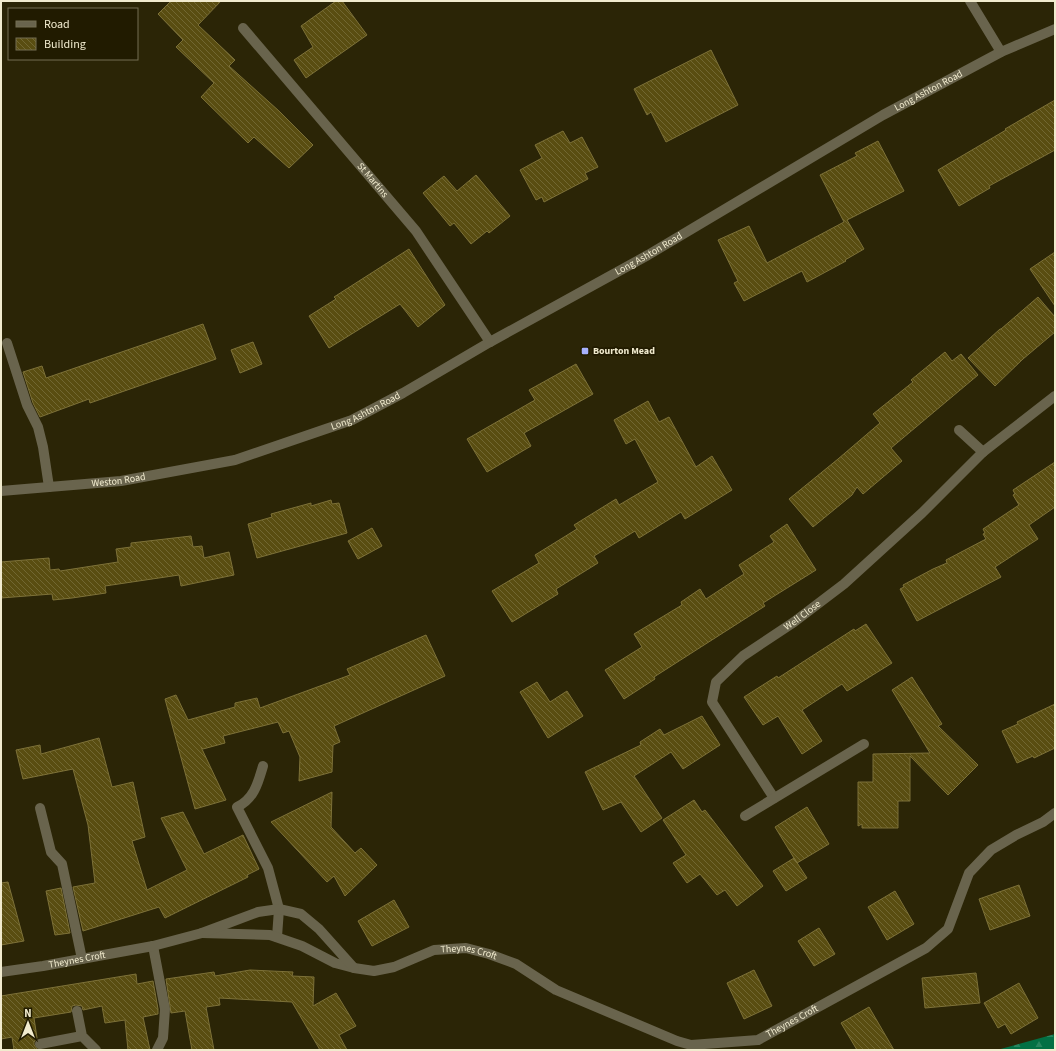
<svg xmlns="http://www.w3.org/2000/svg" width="1056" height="1051" viewBox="0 0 1056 1051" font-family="'Source Sans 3',sans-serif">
<defs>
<pattern id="forest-firs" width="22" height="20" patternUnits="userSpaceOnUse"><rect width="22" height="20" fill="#037044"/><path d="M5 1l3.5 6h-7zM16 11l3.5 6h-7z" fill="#28855e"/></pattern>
<pattern id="building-back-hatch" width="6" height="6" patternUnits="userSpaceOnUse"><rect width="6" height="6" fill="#594d11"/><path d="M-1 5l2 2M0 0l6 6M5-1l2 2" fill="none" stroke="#716732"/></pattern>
</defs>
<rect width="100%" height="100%" fill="#2b2506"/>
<path fill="url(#forest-firs)" d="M1055,1034V1050H997Z"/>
<path fill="url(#building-back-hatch)" stroke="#7d7138" d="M171,1H221L198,25L235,60L229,66L279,111L313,145L289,168L254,137L248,143L201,97L214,83L176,47L183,40L158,14Z
M336,1H342L367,35L306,78L294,60L313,47L301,26Z
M711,50L738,105L666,142L651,112L647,115L634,89Z
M1055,100V150L989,186L990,188L959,206L938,170L1006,130L1005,129Z
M563,131L570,143L582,137L598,167L585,173L588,179L544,202L542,197L536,200L520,170L542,158L535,145Z
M878,141L904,191L847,220L864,249L845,260L846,261L807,282L802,271L744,301L734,283L738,281L718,240L749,226L767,263L844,222L820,175L857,156L855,153Z
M476,175L510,216L489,233L487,231L471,244L454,223L450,226L423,193L444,176L457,191Z
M409,249L445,305L418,327L400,304L329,348L309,316L336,299L334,297Z
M1055,252V306L1030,269Z
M1038,297L1055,317V332L1023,359L995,386L968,358L1000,329H1001Z
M203,324L216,359L90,403L89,399L40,417L33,403L23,372L42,366L46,378Z
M253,342L262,364L240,373L231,350Z
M945,352L952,361L961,354L978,375L891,448L902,461L863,494L857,487L852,495L813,527L789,499L838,459L880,423L873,414L913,382L911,380Z
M576,364L593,394L524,433L531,446L487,472L467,439L535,400L529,390Z
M648,401L659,422L669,417L696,467L712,456L732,490L685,519L681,512L639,538L635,531L594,556L598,563L556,589L558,594L512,622L492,591L539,563L535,555L577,529L574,525L616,499L619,505L658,482L635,439L626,444L614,420Z
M1055,462V507L1029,525L1038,539L995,567L1001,577L917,621L900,589L904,587L903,585L933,569L947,563L946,560L986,539L983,534L985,533L983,529L1019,505L1013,495L1015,494L1013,490Z
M331,500L332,504L339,503L347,533L257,558L248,524L272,517L271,514L311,503V506Z
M787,524L816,570L763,603L765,606L654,677L655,679L624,699L605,670L642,647L634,634L682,605L681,602L700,589L706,599L744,574L739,565L774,542L770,536Z
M372,528L382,546L358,559L348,541Z
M191,536L193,547L202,546L204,558L229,552L234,575L181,586L179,575L105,586L106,593L72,598L53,600L52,594L1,598V562L49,558L50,570L59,569L60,571L118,562L116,549L131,547V543Z
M866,624L892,663L847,691L842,684L802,710L822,741L802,754L778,716L763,725L744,697L777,676L778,678L854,629L855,631Z
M426,635L445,676L334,726L340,742L333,745L332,772L299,781L300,757L289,731L283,733L278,722L223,736L225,743L203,749L201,747L226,800L195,809L165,699L176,695L188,720L235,707V703L257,698L260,708L350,675L347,669Z
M912,677L942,724L938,726L978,765L948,795L910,756V801H898V828H862V824L858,826V782H873V754L930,753L892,690Z
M537,682L550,702L567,691L583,716L548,738L520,692Z
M1055,704V748L1034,758L1033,756L1017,763L1002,731L1018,724L1017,722Z
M702,716L720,745L683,769L671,752L634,776L662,818L641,832L621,802L603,810L585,772L641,745L640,742L660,729L664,735Z
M99,738L112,787L133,782L145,837L132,841L147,890L187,870L161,818L183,812L204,854L243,835L259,869L247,875L248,877L165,918L159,907L83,931L73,887L95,883L88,825L73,769L23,779L16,750L40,745L41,754Z
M332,792L331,827L355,853L361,848L377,865L345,896L334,876L327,882L271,822Z
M694,800L702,812L705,810L763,886L737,906L725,890L717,895L700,874L687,883L673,863L686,855L663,820Z
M807,807L829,844L797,863L775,827Z
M794,858L807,878L786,891L773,871Z
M8,882L24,941L1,945V883Z
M1019,885L1030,916L990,930L979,899Z
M61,888L70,933L55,935L46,891Z
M895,891L914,924L887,940L868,907Z
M394,900L409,927L372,946L358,921Z
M819,928L835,954L814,966L798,941Z
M250,970L293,972L292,976L314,977L313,1006L336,993L356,1026L339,1035L347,1050H320L292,1002L219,998L220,1005L206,1007L214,1050H192L185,1011L171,1013L166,979L214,972L215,976Z
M754,970L772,1006L744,1019L727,983Z
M976,973L980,1003L925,1008L922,978Z
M136,974L137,984L153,981L158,1009V1014L143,1017L150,1050H128L125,1020L105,1023L102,1006L83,1010L82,1006L76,1005L72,1006L71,1012L34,1018L37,1038L34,1042V1045L38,1050H14L12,1037L1,1039V996Z
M1019,983L1038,1018L1011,1034L1005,1024L998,1028L984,1003Z
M869,1007L894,1050H857L841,1023Z"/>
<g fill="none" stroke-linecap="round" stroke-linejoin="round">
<path stroke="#69644d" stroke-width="10" d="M7,343L27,405L38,427L43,447L49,487
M263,766C258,783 254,799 237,807L268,868L279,909L277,937
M77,1011L82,1036
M40,1044L82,1036L96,1050"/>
<g stroke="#69644d" stroke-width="10">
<path d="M970,1L1001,52"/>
<path id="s1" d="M243,28L416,231L490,342"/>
<path d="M959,430L983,452"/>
<path id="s2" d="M774,798L712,702L716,682L743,656L794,622L844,584L922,513L983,452L1055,396"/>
<path d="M40,808L51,852L62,864L82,959"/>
<path d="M745,816L864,744"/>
<path id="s3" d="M202,933L270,935L302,946L335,963L354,968L374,971L394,967L434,950L466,948L489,954L516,964L556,990L677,1041L691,1045L758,1040L926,948L948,929L969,873L991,850L1016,835L1043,822L1055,813"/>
<path d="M153,946L165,1009L163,1038L157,1050"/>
<path id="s4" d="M1,972L43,966L153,946L202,933L258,912L279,909L301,914L319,929L354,968"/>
</g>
<path stroke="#69644d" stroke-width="10" id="s5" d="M1,491L121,481L235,460L352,420L403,393L490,342L648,255L883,115L1001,52L1055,29"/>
</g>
<rect fill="#a7b1fc" stroke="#211b00" stroke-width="1.5" x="581" y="347" width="8" height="8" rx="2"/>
<g text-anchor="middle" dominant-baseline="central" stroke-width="3.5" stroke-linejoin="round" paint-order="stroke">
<g font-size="10" fill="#f1ebce" stroke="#211b00">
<text stroke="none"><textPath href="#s5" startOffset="1024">Long Ashton Road</textPath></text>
<text stroke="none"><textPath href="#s1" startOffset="200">St Martins</textPath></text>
<text stroke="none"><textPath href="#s5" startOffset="700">Long Ashton Road</textPath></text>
<text stroke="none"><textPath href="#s5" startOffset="376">Long Ashton Road</textPath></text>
<text stroke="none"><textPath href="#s5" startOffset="118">Weston Road</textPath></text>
<text stroke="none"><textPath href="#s2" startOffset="244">Well Close</textPath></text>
<text stroke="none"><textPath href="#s3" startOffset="278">Theynes Croft</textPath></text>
<text stroke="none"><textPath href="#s4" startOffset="77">Theynes Croft</textPath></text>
<text stroke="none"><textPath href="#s3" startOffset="627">Theynes Croft</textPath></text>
</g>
<g font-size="10" font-weight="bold" fill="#f1ebce" stroke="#211b00" text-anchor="start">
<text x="593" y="351">Bourton Mead</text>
</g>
</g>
<rect width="1056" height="1051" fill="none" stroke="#f1ebce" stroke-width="4"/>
<rect x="8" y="8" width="130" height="52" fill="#211b00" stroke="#746e52"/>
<rect x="16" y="21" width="20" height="6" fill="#69644d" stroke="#746e52"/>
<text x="44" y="28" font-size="12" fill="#f1ebce">Road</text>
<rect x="16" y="38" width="20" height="12" fill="url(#building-back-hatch)" stroke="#746e52"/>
<text x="44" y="48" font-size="12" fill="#f1ebce">Building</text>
<g transform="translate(28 1023)" stroke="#211b00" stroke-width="3" paint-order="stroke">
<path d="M0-3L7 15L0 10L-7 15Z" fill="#f1ebce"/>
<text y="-6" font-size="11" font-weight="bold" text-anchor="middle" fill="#f1ebce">N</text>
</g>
</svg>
